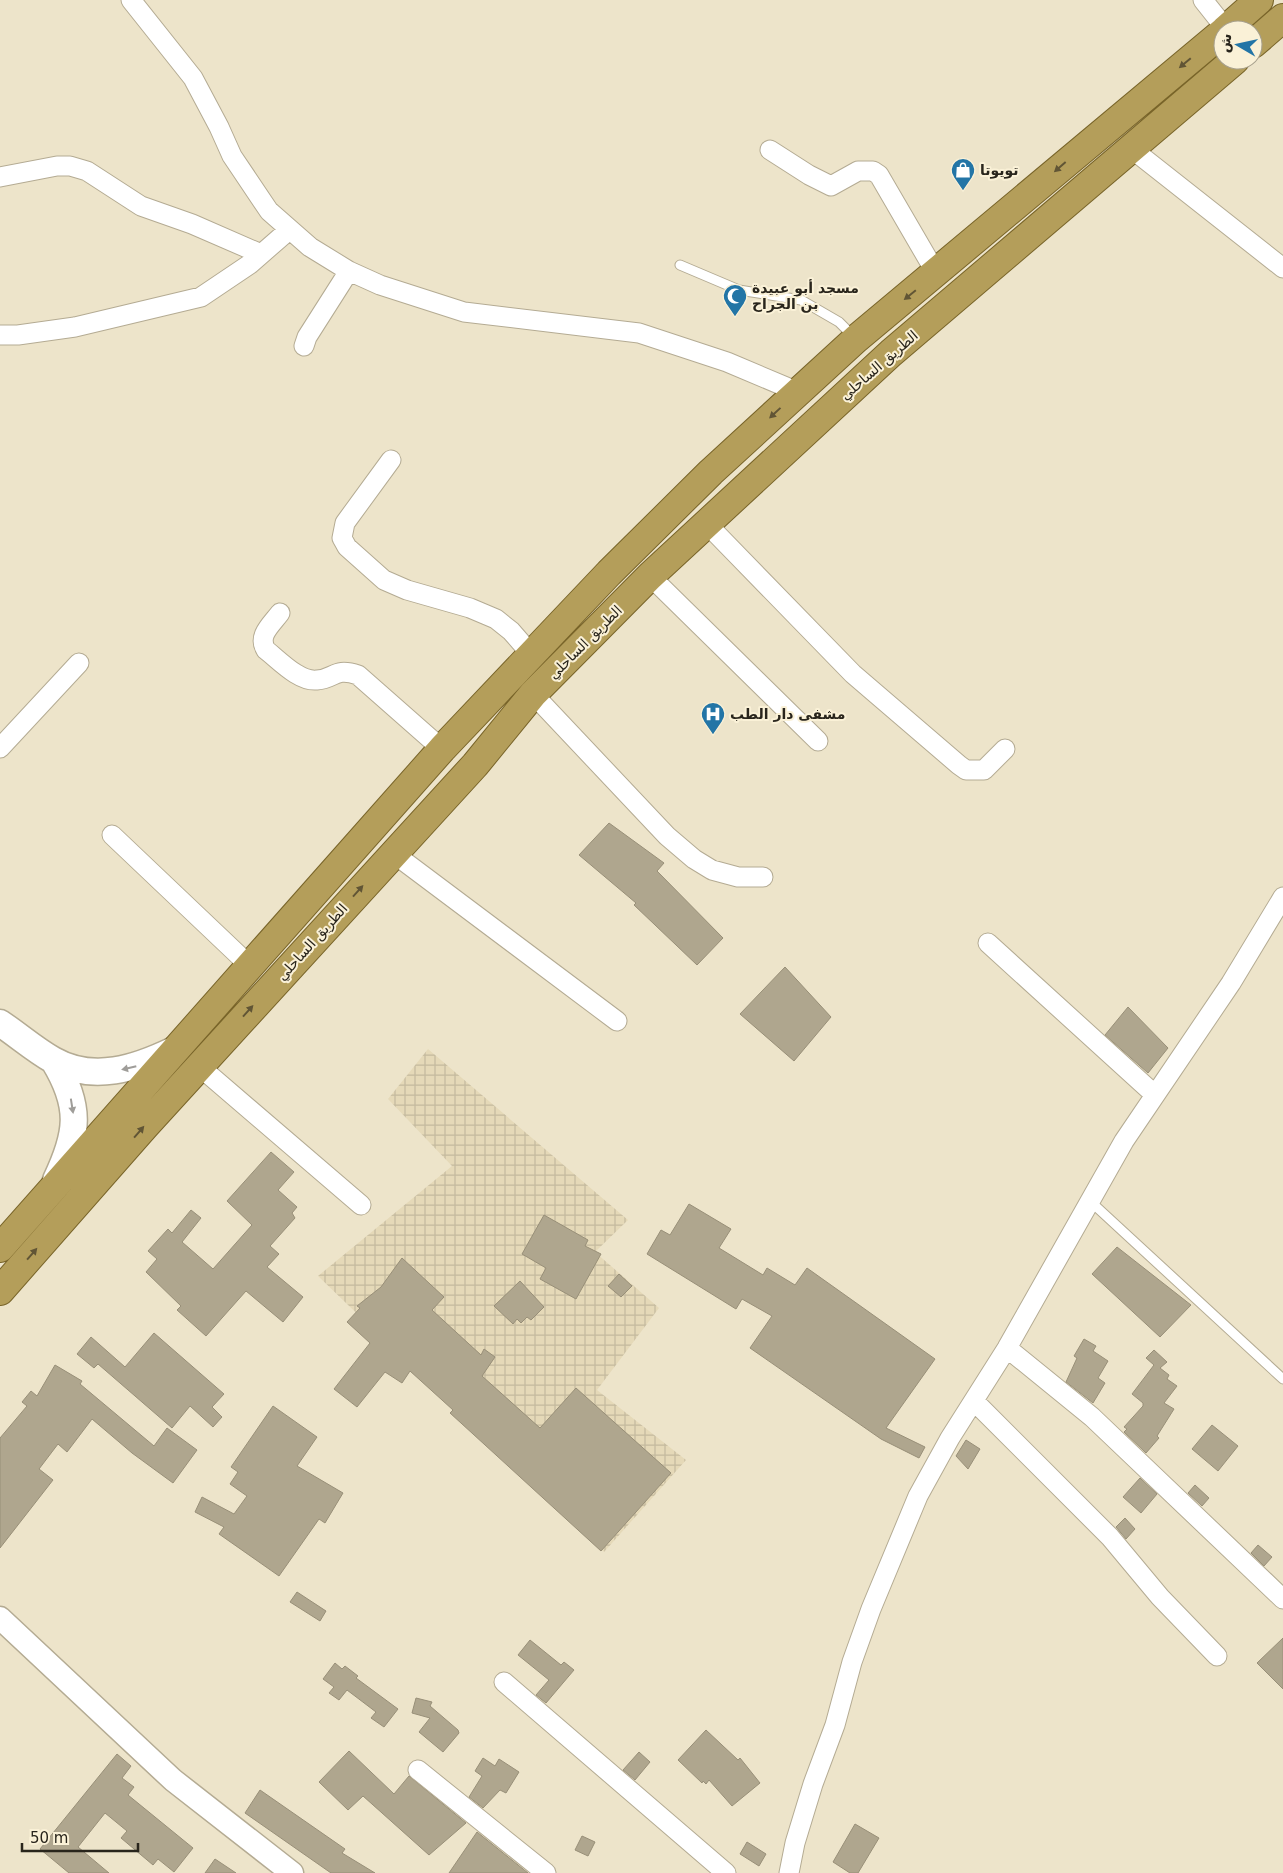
<svg xmlns="http://www.w3.org/2000/svg" width="1283" height="1873" viewBox="0 0 1283 1873" font-family="'DejaVu Sans',Vazirmatn,sans-serif">
<defs>
<pattern id="industrial-grid" width="8" height="8" patternUnits="userSpaceOnUse" patternTransform="scale(1.25)"><rect width="8" height="8" fill="#e5d9b8"/><path d="M0 4h8M4 0v8" fill="none" stroke="#c4ba9e"/></pattern>
</defs>
<rect width="100%" height="100%" fill="#ede4ca"/>
<path fill="url(#industrial-grid)" d="M428,1049L628,1220L595,1252L659,1308L597,1390L686,1460L604,1552L318,1276L452,1166L388,1099Z"/>
<path fill="#afa68e" stroke="#988f78" d="M609,823L664,863L657,871L723,938L697,965L634,905L636,903L579,855Z
M785,967L831,1017L794,1061L740,1014Z
M1128,1007L1168,1048L1148,1073L1105,1035Z
M271,1152L294,1172L278,1190L297,1207L292,1213L295,1218L270,1246L279,1254L267,1267L303,1297L283,1322L246,1291L206,1336L177,1310L181,1306L146,1272L157,1259L148,1251L168,1229L172,1233L191,1210L201,1218L182,1242L213,1269L252,1225L227,1201Z
M689,1204L731,1229L719,1248L763,1275L767,1268L795,1285L807,1268L935,1359L886,1428L925,1447L919,1458L881,1439L750,1348L772,1316L742,1299L736,1309L647,1254L661,1230L670,1235Z
M544,1215L588,1240L585,1246L601,1254L576,1299L540,1279L546,1268L522,1254Z
M1117,1247L1191,1305L1160,1337L1092,1274Z
M402,1258L444,1297L432,1310L481,1355L484,1349L495,1357L482,1376L540,1428L576,1388L671,1473L601,1551L450,1413L453,1410L410,1371L402,1383L385,1372L357,1407L334,1389L370,1343L347,1322L360,1308L357,1306L381,1287Z
M619,1274L632,1286L621,1297L608,1286Z
M520,1281L544,1307L531,1320L527,1317L521,1323L517,1319L513,1324L494,1306Z
M154,1333L224,1394L212,1407L222,1417L213,1427L190,1406L172,1428L98,1364L94,1368L77,1354L91,1337L125,1367Z
M1084,1339L1096,1346L1093,1351L1108,1361L1098,1378L1105,1383L1093,1403L1066,1382L1077,1358L1074,1356Z
M1154,1350L1167,1362L1160,1368L1169,1375L1167,1379L1177,1386L1164,1403L1174,1409L1157,1436L1159,1438L1146,1453L1124,1432L1127,1429L1124,1427L1143,1406V1403L1132,1394L1154,1365L1146,1358Z
M55,1365L82,1381L80,1384L154,1446L167,1428L197,1450L173,1483L132,1453L92,1419L67,1452L58,1444L39,1469L53,1480L0,1548V1438L27,1406L22,1402L31,1391L37,1396Z
M273,1406L317,1437L297,1466L343,1493L325,1523L319,1519L279,1576L219,1534L224,1527L195,1512L202,1497L234,1514L247,1496L230,1484L238,1472L231,1467Z
M1212,1425L1238,1446L1218,1471L1192,1449Z
M966,1440L980,1449L968,1469L956,1456Z
M1140,1478L1157,1494L1141,1513L1123,1497Z
M1195,1485L1209,1498L1202,1506L1188,1493Z
M1125,1518L1135,1529L1126,1539L1116,1527Z
M1258,1545L1272,1557L1264,1566L1251,1553Z
M297,1592L326,1611L320,1621L290,1602Z
M1283,1638V1689L1257,1663Z
M530,1640L561,1665L564,1662L574,1670L546,1703L536,1695L549,1680L518,1655Z
M335,1663L342,1669L345,1666L358,1676L356,1678L398,1709L384,1727L371,1718L376,1712L347,1690L339,1700L329,1693L334,1687L323,1679Z
M416,1698L432,1702L430,1706L458,1730L459,1733L443,1752L419,1732L430,1718L412,1713Z
M706,1730L738,1760L740,1758L760,1783L732,1806L709,1780L706,1784L703,1781L702,1783L678,1760Z
M349,1751L394,1794L409,1776L466,1823L429,1855L363,1796L348,1810L319,1782Z
M639,1752L650,1762L635,1780L623,1770Z
M117,1754L131,1766L122,1778L134,1787L128,1795L193,1848L174,1872L158,1859L153,1865L121,1838L127,1831L105,1813L78,1847L109,1873H69L40,1849Z
M483,1758L495,1766L499,1759L519,1772L506,1793L500,1790L483,1808L469,1797L482,1776L475,1771Z
M260,1790L345,1849L342,1853L375,1873H331L245,1813Z
M855,1824L879,1838L858,1873H850L833,1862Z
M477,1832L528,1873H449Z
M582,1836L595,1842L588,1856L575,1850Z
M747,1842L766,1854L759,1866L740,1854Z
M215,1859L236,1873H205Z"/>
<g fill="none" stroke-linecap="round" stroke-linejoin="round">
<g stroke="#b4ab93" stroke-width="11">
<path id="service" d="M680,265L739,290L801,300L839,322L854,337
M1090,1201L1283,1379"/>
</g>
<g stroke="#b4ab93" stroke-width="21">
<path id="minor" d="M131,0L193,78L219,127L232,156L269,211L310,247L349,271L380,285L464,312L639,333L727,362L798,392
M1203,0L1226,29
M1132,149L1283,268
M770,150L809,175L831,186L858,171H873L879,175L936,273
M0,177L57,166H70L87,171L141,206L192,224L261,254
M0,335H18L75,327L201,297L250,264L289,230
M304,346L307,337L349,271
M391,460L345,523L342,538L347,547L384,580L407,590L470,608L496,619L511,631L531,654
M706,523L853,674L959,765L966,770H984L1005,749
M650,576L818,741
M280,613C271,625 257,636 266,650C279,660 299,682 317,680C335,679 334,667 358,675L442,749
M533,694L667,836L694,859L712,870L738,877H763
M0,748L79,663
M112,835L250,966
M393,853L617,1021
M988,943L1154,1094
M199,1066L361,1205
M1007,1348L1092,1417L1283,1599
M974,1401L1110,1537L1160,1597L1217,1656
M504,1682L726,1873
M418,1770L546,1873
M789,1873L795,1843L813,1784L835,1725L852,1662L871,1609L918,1496L950,1438L1007,1348L1124,1141L1231,983L1283,897"/>
</g>
<g stroke="#b4ab93" stroke-width="25">
<path id="tertiary" d="M0,1618L173,1780L292,1873"/>
</g>
<g stroke="#b4ab93" stroke-width="29">
<path id="secondary" d="M0,1023C18,1035 35,1050 53,1060C93,1083 137,1068 174,1050
M54,1061C82,1107 78,1134 56,1180"/>
</g>
<g stroke="#786429" stroke-width="30">
<path id="trunk" d="M1225,30L1259,0
M1253,44L1283,18
M0,1248L442,749L609,573L711,472L856,339L1223,32
M0,1291L145,1126L475,765L533,694L650,576L891,353L1235,60"/>
</g>
<use href="#service" stroke="#fff" stroke-width="9"/>
<use href="#minor" stroke="#fff" stroke-width="19"/>
<use href="#tertiary" stroke="#fff" stroke-width="22"/>
<use href="#secondary" stroke="#fff" stroke-width="26"/>
<use href="#trunk" stroke="#b49e5a" stroke-width="28"/>
</g>
<defs><path id="oneway-solid" d="M-6-.8H1V-3.2L6.5 0L1 3.2V.8H-6Z" transform="scale(1.25)"/></defs>
<g fill="#615535">
<use href="#oneway-solid" transform="translate(1185 63) rotate(140)"/>
<use href="#oneway-solid" transform="translate(1060 167) rotate(139)"/>
<use href="#oneway-solid" transform="translate(910 295) rotate(141)"/>
<use href="#oneway-solid" transform="translate(775 413) rotate(137)"/>
<use href="#oneway-solid" transform="translate(358 891) rotate(-48)"/>
<use href="#oneway-solid" transform="translate(248 1011) rotate(-48)"/>
<use href="#oneway-solid" transform="translate(139 1132) rotate(-49)"/>
<use href="#oneway-solid" transform="translate(32 1254) rotate(-49)"/>
</g>
<g fill="#9f9d99">
<use href="#oneway-solid" transform="translate(129 1068) rotate(167)"/>
<use href="#oneway-solid" transform="translate(72 1106) rotate(81)"/>
</g>
<defs>
<g id="shop-pin" transform="scale(1.25)"><path d="M0 17L-7.5 6A9.5 9.5 0 1 1 7.5 6Z" fill="#2375a6" stroke="#faf1d7"/><path d="M-5-2.5h2.3a2.7 3.5 0 0 1 5.4 0H5L5.5 6h-11ZM-1.5-2.5h3a1.5 2.3 0 0 0-3 0Z" fill="#fff"/></g>
<g id="mosque-pin" transform="scale(1.25)"><path d="M0 17L-7.5 6A9.5 9.5 0 1 1 7.5 6Z" fill="#2375a6" stroke="#faf1d7"/><path d="M3.5-4.9A6 6 0 1 0 3.5 4.9A5 5 0 1 1 3.5-4.9Z" fill="#fff"/></g>
<g id="hospital-pin" transform="scale(1.25)"><path d="M0 17L-7.5 6A9.5 9.5 0 1 1 7.5 6Z" fill="#2375a6" stroke="#faf1d7"/><path d="M-5-5h3v3.5h4V-5h3V5h-3V1.5h-4V5h-3Z" fill="#fff"/></g>
</defs>
<g fill-rule="evenodd">
<use href="#shop-pin" x="963" y="170"/>
<use href="#mosque-pin" x="735" y="296"/>
<use href="#hospital-pin" x="713" y="714"/>
</g>
<g text-anchor="middle" dominant-baseline="central" stroke-width="4" stroke-linejoin="round" paint-order="stroke">
<g font-size="14" font-weight="bold" fill="#29251c" stroke="#faf1d7" text-anchor="start">
<text x="980" y="170">تويوتا</text>
<text x="752" y="288">مسجد أبو عبيدة<tspan x="752" dy="16">بن الجراح</tspan></text>
<text x="730" y="714">مشفى دار الطب</text>
</g>
<g font-size="14" fill="#29251c" stroke="#faf1d7">
<text transform="translate(879 365) rotate(-41)">الطريق الساحلي</text>
<text transform="translate(585 642) rotate(-45)">الطريق الساحلي</text>
<text transform="translate(312 942) rotate(-48)">الطريق الساحلي</text>
</g>
</g>
<g transform="translate(1238 45) rotate(279)"><circle r="24" fill="#faf1d7" stroke="#a69f8c"/>
<path d="M0-4L9 19L0 12L-9 19Z" fill="#2375a6"/>
<text y="-8" font-size="14" font-weight="bold" text-anchor="middle" fill="#29251c">ش</text>
</g>
<path d="M22 1843v8h116v-8" fill="none" stroke="#29251c" stroke-width="2.5"/>
<text x="30" y="1843" font-size="15" fill="#29251c" stroke="#faf1d7" stroke-width="4" paint-order="stroke">50 m</text>
</svg>
